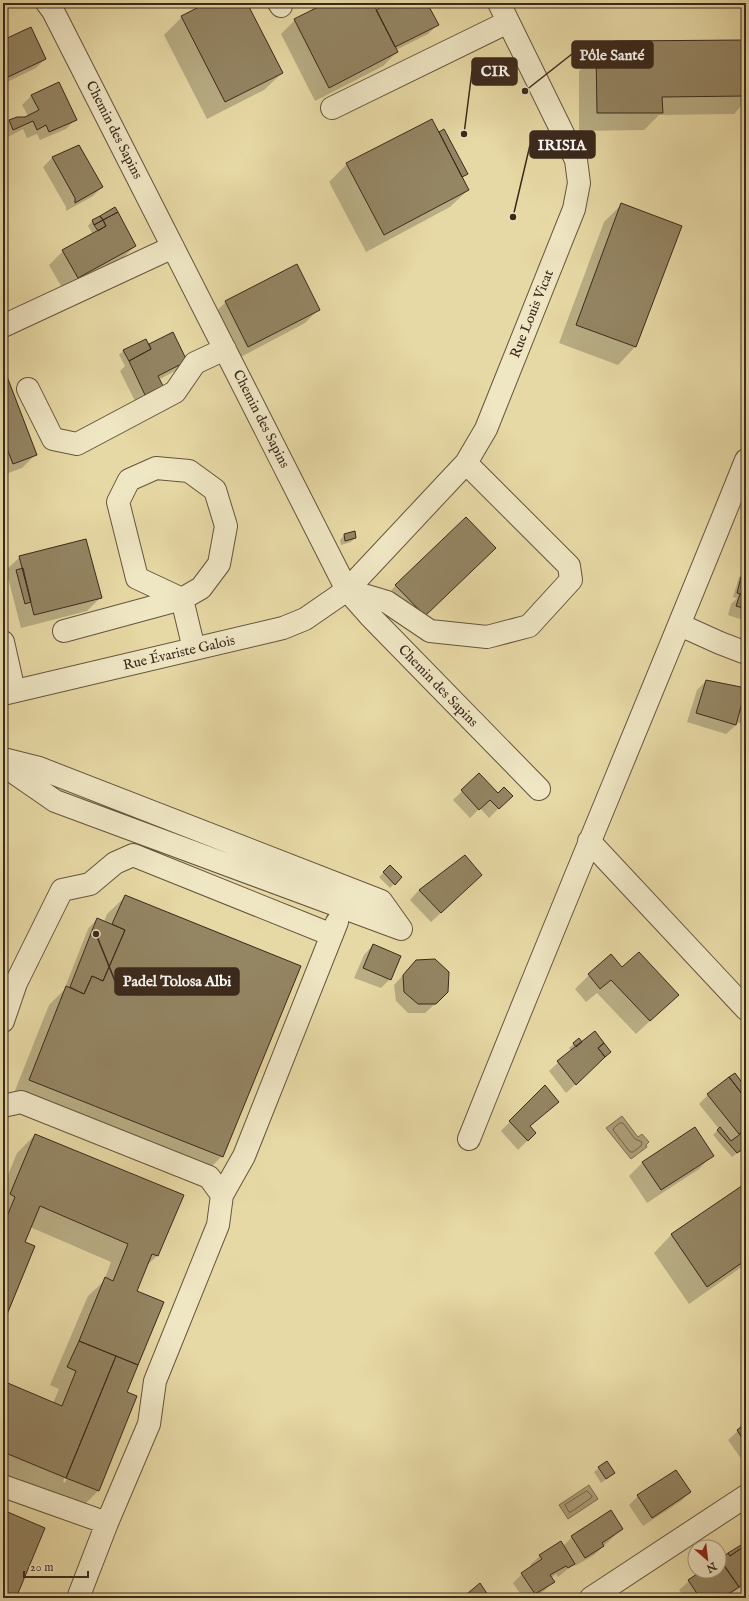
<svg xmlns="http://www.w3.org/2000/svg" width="749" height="1601" viewBox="0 0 749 1601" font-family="'IM FELL English',serif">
<rect width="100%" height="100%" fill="#e7d9a5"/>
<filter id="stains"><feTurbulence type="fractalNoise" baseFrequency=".005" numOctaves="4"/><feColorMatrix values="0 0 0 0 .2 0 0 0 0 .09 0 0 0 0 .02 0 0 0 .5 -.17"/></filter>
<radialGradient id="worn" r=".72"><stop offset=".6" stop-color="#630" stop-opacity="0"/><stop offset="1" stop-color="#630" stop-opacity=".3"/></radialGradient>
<path fill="#ac9d76" stroke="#7e6f52" d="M622,1116L638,1137L642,1134L649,1142L646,1145L647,1147L631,1159L606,1128Z
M589,1485L598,1499L568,1519L559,1505Z"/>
<path fill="#0003" fill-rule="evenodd" d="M209,3H246L282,73L264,90L207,119L164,35L182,17Z
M312,3H372L376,11L392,3H426L437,25L428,34L396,50L397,52L383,66L315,101L281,34L295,20L315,9Z
M3,41L45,59L36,68L3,84Z
M746,41V105H742L734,114L659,115L644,130L579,131V71L597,53H605L616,42Z
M32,95L75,120L66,129L40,140L37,134L27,138L23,129L4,139L3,127L9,121L17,118L28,116L22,105Z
M444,130L467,174L462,178L468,190L450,207L366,252L329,182L347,164Z
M79,146L102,187L93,196L66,211V207L43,167L52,158Z
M621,205L635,347L618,365L559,343L604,222Z
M115,209L135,246L121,260L64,291L49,265L63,251L92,233L88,226L92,221Z
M226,302L319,309L305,323L235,360L212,315Z
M146,340L149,346L150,345L186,361L177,370L158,380L161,386L152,395L136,403L120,371L125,366L119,355L123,351Z
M3,368L36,454L22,468L3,475Z
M344,535L355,538L351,542L341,545L340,540Z
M746,535V553L741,551Z
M495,548L411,629L383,599L396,585Z
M20,557L100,598L87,611L21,628L6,570Z
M746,570V621L728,615L731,604L737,598L733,597L739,577Z
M706,681L746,690V725L736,722V725L726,734L687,722L697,690Z
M479,775L502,805L489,818L480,808L470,818L453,800Z
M465,857L472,884L431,922L410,900L419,890Z
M390,866L401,877L390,888L379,877Z
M125,897L222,1156L204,1174L12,1098L49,1005L64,990L88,929L97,919L104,922L107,914Z
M373,945L390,979L381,988L354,978L364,955Z
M416,961L438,1001L425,1013H408L396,1001L394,985Z
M622,968L678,995L636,1034L597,993L586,1002L575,989L589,975Z
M579,1039L582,1043L610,1052L566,1093L549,1071L571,1051L569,1048Z
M545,1086L558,1102L529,1127L535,1133L518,1150L501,1131Z
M708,1095L746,1101V1147L732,1157L713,1135L719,1129L699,1104Z
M35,1135L157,1256L145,1267L136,1291L126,1393L136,1397L98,1491L84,1505L51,1491L47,1495L3,1477V1382L53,1403L59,1389L50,1385L88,1296L104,1281L111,1262L30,1227L24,1243L3,1320V1187L17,1153ZM106,1377H109L65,1483L63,1482Z
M712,1155L699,1169L647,1203L629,1176L643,1162Z
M746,1184V1264L689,1304L654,1253L671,1235Z
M746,1419V1457L742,1460L728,1440L741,1428L740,1426Z
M607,1462L614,1473L601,1483L594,1472Z
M690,1492L681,1501L643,1526L629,1505L638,1496Z
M622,1529L594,1555L575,1566L574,1564L558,1577L556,1574L551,1578L553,1582L544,1591L533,1598H523L513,1583L522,1574L532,1567L530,1565L540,1556L563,1546L572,1537Z
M746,1543V1584L725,1598H679L683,1595L679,1590L689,1581L703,1571H719V1560Z
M664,1595L666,1598H659Z"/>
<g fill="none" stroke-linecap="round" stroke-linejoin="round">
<path stroke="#736349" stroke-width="1" d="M620,1123H623L635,1139L642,1142L641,1146L633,1152H630L613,1130L614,1128Z
M587,1491L592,1496L591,1498L571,1512H569L565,1505Z"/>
</g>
<path fill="#948563" stroke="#3a291c" d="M207,3H247L283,73L225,102L181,16Z
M326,3H373L398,52L329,88L294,19Z
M389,3H427L439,25L395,47L376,10Z
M31,27L46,59L6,78L3,72V40Z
M746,40V96L662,97L663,113H597L596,52H616L615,41Z
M59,82L77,120L49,132L46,125L37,130L33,121L13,130L9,120L17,117H25L39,110L31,95Z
M432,119L469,190L384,235L346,163Z
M444,129L468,174L462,177L439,132Z
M79,145L103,187L75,203V198L52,157Z
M621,203L682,226L636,347L576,325Z
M115,207L118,212L103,220L100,216Z
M118,212L136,246L78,278L62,250L106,226L103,220Z
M100,216L103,220L94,225L92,220Z
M103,220L106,226L98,231L94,225Z
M297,264L320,310L248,347L225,301Z
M173,332L187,361L158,376L163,386L145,395L129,361L151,349L149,344Z
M146,339L151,349L129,361L123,350Z
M3,366L37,455L13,464L3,438Z
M466,517L496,548L425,616L395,585Z
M355,531L356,538L345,541L344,534Z
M86,539L102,598L34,615L19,556Z
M23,568L31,602L25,604L16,570Z
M741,577L746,579L744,595L737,593Z
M746,589V609L736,606L740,594L744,595Z
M706,680L746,688L736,725L696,713Z
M746,692V713L741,711Z
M479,773L498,793L504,787L513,796L499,809L490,800L479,810L461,790Z
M465,855L482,875L441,913L419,890Z
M390,865L402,877L395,885L383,872Z
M125,895L301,966L223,1157L29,1080L66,986L84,994L92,976L103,981L125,930L112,924Z
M97,918L125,930L103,981L92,976L84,994L70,987Z
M373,944L401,956L391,980L363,968Z
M639,952L679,995L650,1021L611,980L600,989L588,974L611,954L622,967Z
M435,959L449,972L448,992L436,1004H418L404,992L403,975L416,960Z
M595,1031L604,1043L598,1048L605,1057L576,1085L557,1061Z
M579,1038L582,1042L576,1047L573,1043Z
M604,1043L611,1052L605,1057L598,1048Z
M735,1073L746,1088V1099L729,1077Z
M729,1077L746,1099V1129L739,1134L707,1094Z
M545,1085L559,1102L530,1126L536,1133L528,1141L509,1121Z
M695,1127L714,1156L661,1190L642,1162Z
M720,1127L731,1141L743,1132L746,1136V1147L737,1153L717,1130Z
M35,1134L184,1195L158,1256L152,1254L137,1291L164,1302L138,1365L79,1341L105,1277L113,1281L128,1244L40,1206L25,1242L35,1246L8,1312L3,1310V1226L15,1197L10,1194Z
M746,1183V1260L707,1287L671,1234Z
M3,1310L8,1312L3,1323Z
M79,1341L116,1356L66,1478L8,1454L3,1465V1381L62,1406L76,1371L67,1367Z
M116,1356L138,1365L127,1392L137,1396L99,1491L66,1478Z
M746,1423V1444L737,1430Z
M607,1461L615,1473L606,1479L598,1467Z
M676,1470L691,1492L652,1518L637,1495Z
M3,1510L45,1528L16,1598H3Z
M611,1510L623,1529L602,1543L604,1546L585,1558L571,1536Z
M561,1541L575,1564L568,1568L566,1566L550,1575L555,1582L535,1594L521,1573L542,1559L539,1555Z
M746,1541V1582L739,1587L720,1559L728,1553L730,1556L743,1547L741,1545Z
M741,1545L743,1547L730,1556L728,1553Z
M719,1559L739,1587L722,1598H700L688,1580L697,1574L699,1576L707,1571H719Z
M480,1583L490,1598H462Z
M685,1593L688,1598H677Z"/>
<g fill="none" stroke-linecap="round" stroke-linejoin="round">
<g stroke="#65553e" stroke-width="24">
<path id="minor" d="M47,3L53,11L347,590L370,616L539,789
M279,3L281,6
M332,108L508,22
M3,326L173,247
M28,389L53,439L77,444L175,392L195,363L225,349
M347,590L387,602L430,631L487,637L529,626L571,580L569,566L466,463
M680,625L720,643L746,653
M64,631L182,599L201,588L219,564L226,526L215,490L189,471L156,468L129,480L118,502L137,578L182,599L194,649
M3,642L14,691
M3,694L283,628L305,619L347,590L466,463L486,429L574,209L579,183L576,160L499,3
M3,759L39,768L381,901L401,929L55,801L3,765
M589,841L746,1009
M3,1021L16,983L62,890L90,884L115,863L133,855L332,935
M3,1106L21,1102L209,1177L222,1195L218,1225L155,1381L149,1424L107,1523L78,1598
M469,1139C559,912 655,687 746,460
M222,1195L244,1156L337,922
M3,1486L107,1523
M591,1598L746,1496"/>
</g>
<use href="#minor" stroke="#efe6c4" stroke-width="22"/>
</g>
<g text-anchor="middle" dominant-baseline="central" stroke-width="3" stroke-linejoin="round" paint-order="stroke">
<g font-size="14" fill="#3a291c" stroke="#efe6c4">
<text transform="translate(114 130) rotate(63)">Chemin des Sapins</text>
<text transform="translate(532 314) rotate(-68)">Rue Louis Vicat</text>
<text transform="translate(261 419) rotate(63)">Chemin des Sapins</text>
<text transform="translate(179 653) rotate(-13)">Rue Évariste Galois</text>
<text transform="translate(438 686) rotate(46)">Chemin des Sapins</text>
</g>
</g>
<path fill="none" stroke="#3a291c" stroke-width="1.5" d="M525 91L572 54M464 134L472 71M513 217L530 145M96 934L115 981"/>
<g fill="#3a291c" stroke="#efe6c4" stroke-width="1.5">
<circle cx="525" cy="91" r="4"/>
<circle cx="464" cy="134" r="4"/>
<circle cx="513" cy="217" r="4"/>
<circle cx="96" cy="934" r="4"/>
</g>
<g fill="#3a291c" stroke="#3a291c" stroke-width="1.5">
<rect x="572" y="41" width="81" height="27" rx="4"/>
<rect x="472" y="58" width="45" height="27" rx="4"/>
<rect x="530" y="131" width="65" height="27" rx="4"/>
<rect x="115" y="968" width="124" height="27" rx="4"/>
</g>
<g font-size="15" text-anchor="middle" font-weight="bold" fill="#fff">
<text x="612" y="60">Pôle Santé</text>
<text x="495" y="76">CIR</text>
<text x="562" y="150">IRISIA</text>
<text x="177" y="986">Padel Tolosa Albi</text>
</g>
<rect width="749" height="1601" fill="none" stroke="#e7d9a5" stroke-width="16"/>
<rect x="4" y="4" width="741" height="1593" fill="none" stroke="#3a291c" stroke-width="2"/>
<rect x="8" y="8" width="733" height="1585" fill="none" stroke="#3a291c"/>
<g transform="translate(707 1559) rotate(152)"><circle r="19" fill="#efe6c4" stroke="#a79a81"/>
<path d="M0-3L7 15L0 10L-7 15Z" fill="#8f2418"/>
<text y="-6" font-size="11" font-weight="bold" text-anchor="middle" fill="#3a291c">N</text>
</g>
<path d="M24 1571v6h64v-6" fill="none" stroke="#3a291c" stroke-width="2"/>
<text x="30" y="1571" font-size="12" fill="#3a291c" stroke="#efe6c4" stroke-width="3" paint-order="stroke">20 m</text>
<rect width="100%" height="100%" filter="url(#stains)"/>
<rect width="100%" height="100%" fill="url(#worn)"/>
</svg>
